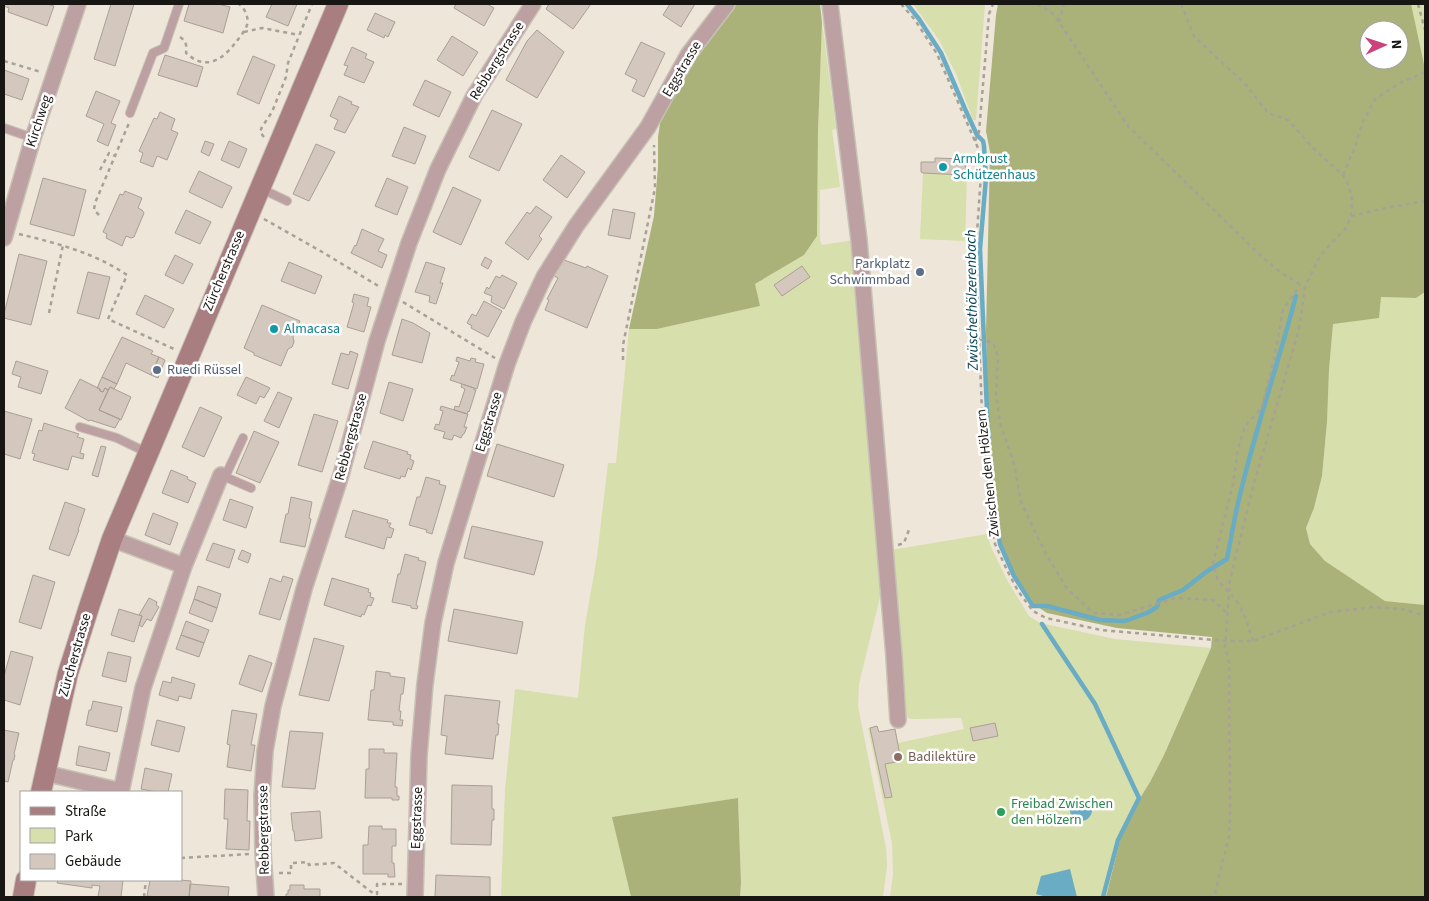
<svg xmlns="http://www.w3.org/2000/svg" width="1429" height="901" viewBox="0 0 1429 901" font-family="'Source Sans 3',sans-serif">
<rect width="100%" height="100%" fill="#ede6d9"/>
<path fill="#d7dfac" d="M913,4H985L976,120H973L956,74L939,40Z
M1408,4H1425V70Z
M822,21L836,129L832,130L840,187L820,190V241L822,245L854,240L883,592L881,593L859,684L858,706L886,848L887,866L883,897H740L741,883L738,798L613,817L631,897H501L505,790L515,689L578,698L585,625L597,557L608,463H616L629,329H657L759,306L755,284L804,255L817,236L818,133Z
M923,173L967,175L965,241L920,239Z
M1425,292V605L1385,601L1325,561L1310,544L1306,528L1314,508L1322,476L1327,422L1329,370L1333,323L1380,297L1416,298Z
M987,534L991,547L1007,580L1029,616L1040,623L1115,639L1211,648L1164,755L1150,782L1124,824L1106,897H890L893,874L892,843L868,728L877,726L879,732L895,729L898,743L964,729L961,718L912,719L908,718L903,709L891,550Z"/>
<path fill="#aab27a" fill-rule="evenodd" d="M736,4H820L822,22L818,132L817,236L804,255L755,284L760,306L657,329H629L654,216L658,166V137L661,117L709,38Z
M998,4H1411L1425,69V292L1416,298L1381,297L1379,318L1333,324L1329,370L1327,422L1322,476L1314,508L1306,528L1310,544L1325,561L1385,601L1425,605V897H1106L1124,824L1150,782L1164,755L1211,648L1212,637L1117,628L1047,613L1035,605L1015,575L1001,544L993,491L988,411L986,332L990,152L986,131L996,15ZM1369,30H1399V60H1369Z
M738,798L741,883L740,897H631L612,817Z"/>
<path fill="#69acc3" d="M1070 810a11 11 0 1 1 22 0a11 11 0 1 1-22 0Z
M1070,869L1077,897H1047L1036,894L1041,876Z"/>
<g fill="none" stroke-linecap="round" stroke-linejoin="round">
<path stroke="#69acc3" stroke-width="4.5" d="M907,4L919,19L941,53L965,109L977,135L983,141L984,146L986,178L980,249L987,411L992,491L1000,544L1014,576L1033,606H1047L1100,620L1125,621L1147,613L1157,607L1159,600L1183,590L1206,572L1227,559C1231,539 1234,519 1239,499C1255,430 1278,364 1296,296
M1042,624L1095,704L1139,798L1118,840L1103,897"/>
</g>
<path fill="#d4c8be" stroke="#aa9f95" d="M4,4H47L54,6L47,26L8,12L9,8L4,6Z
M111,4H134L115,66L94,59Z
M189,4H218L230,7L223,33L184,21Z
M272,4H297L288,26L266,17Z
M456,4H487L494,8L484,26L454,8Z
M549,4H591L573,29L546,9Z
M670,4H695L681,27L663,15Z
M375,13L395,22L388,37L385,35L384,38L367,30Z
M537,30L564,52L537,98L506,80L527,41Z
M452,36L478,52L463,76L437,60Z
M641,42L665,53L644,97L632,91L637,80L625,74Z
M352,47L367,54L365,58L374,62L364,83L344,75L348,66L344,65Z
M165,55L203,67L197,87L158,75Z
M253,56L275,65L259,104L237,94Z
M4,70L29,79L22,100L4,94Z
M425,80L451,92L439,117L413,105Z
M96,91L120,101L111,123L116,125L108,146L97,141L104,124L86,116Z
M339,96L352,102L351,104L359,107L345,133L334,129L338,120L330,116Z
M492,110L522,124L499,171L469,157Z
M160,112L175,119L171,130L178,133L167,160L157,156L153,167L140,162L143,153L139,151L154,118L157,119Z
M404,127L426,136L415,164L392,156Z
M205,141L214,144L209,156L201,152Z
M229,141L247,149L239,168L221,160Z
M316,144L335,152L309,201L293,194Z
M561,155L585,172L567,198L543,180Z
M935,158L966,159L965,175L923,173L921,172V162H935Z
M199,171L232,187L222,208L189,192Z
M43,178L86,190L74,236L30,224Z
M387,178L408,187L397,215L375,206Z
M453,187L481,200L461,245L433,232Z
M125,191L142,198L138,208L142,210L144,213L134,237L131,238L126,236L122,246L106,238L107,234L103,232L120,194L123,195Z
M536,206L552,217L539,236L542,239L528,260L505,243L527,212L530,214Z
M613,209L635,213L630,239L608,235Z
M186,210L211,222L200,244L175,233Z
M362,229L384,239L378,251L387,255L382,268L351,253L355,245L356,246Z
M19,254L47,261L31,325L4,318V314Z
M175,255L193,264L183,284L165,275Z
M485,257L492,261L488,269L481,265Z
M564,260L586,268L587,266L608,276L587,328L545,310L549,300L547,299L558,278L554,276Z
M289,262L322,276L315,294L281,281Z
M426,262L445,268L440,283H443L436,304L429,302L430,296L415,292Z
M802,266L810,277L782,296L774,285Z
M88,272L110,277L99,319L77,313Z
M502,275L517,283L504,309L491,302L492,296L484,293L487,287L489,289L496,276L500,278Z
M354,294L369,298L367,306L371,307L364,332L347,327L354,303L352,302Z
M145,295L174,309L164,328L136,314Z
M484,301L502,311L488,337L471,328L472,326L467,323L472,314L476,316Z
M262,305L300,321L293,337L294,342L292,347L288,349L281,366L254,355V353L244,348Z
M402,319L413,323L430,333L422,363L392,355Z
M122,337L153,351L151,354L159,357L151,375L126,363L117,384L102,377Z
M350,351L358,354L348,389L332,384L341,353L349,355Z
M159,357L165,360L158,378L151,375Z
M457,357L470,361L471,358L476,359L475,362L484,364L477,389L450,380L452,375L454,376L459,362L456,361Z
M16,361L48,371L41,394L18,387L21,377L12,374Z
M102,377L117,384L114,389L110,387L108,390L105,388L103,392L100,391V389L97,388Z
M246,377L270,388L264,398L260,396L256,404L237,395Z
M80,379L100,389V391L103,392L105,388L108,390L99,410L120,419L115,428L90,420L89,421L65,408Z
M389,382L413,389L403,421L380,413Z
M462,384L474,388V390H476L469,412L468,411L467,414L454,410L455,406L459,407L465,389L461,387Z
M110,387L131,397L121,420L99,410Z
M278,392L292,398L279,428L264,421Z
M441,406L468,414L464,427H467L464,434H463L461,438L454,435L452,440L443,438L445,432L434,429L436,424L439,425L443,411L440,410Z
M200,407L222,417L204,457L182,447Z
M4,411L32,419L20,459L4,454Z
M314,414L338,421L322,472L298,465Z
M44,423L79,434L77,437L84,439L80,453L84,454L83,459L72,456L68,470L33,460L35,454L32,453L39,430L42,431Z
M254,431L279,442L260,483L236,473Z
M373,441L408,452L407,454L411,455L410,459L414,461L411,470L408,468L405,477L401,476L400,479L364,468Z
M497,444L564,465L554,497L487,476Z
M101,446L106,447L98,477L92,475Z
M171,470L188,477L187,479L196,483L188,503L162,493Z
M426,477L440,481L439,484L446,486L432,534L426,532L427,530L409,525L417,497H420Z
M291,497L312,502L309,518L311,519L305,547L280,542L286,514H288Z
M230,499L253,507L246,528L223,520Z
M65,502L85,509L78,530H79L69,556L49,549Z
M353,510L388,520L387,523H391L389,527L394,529L391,538L387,537L384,549L345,537Z
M153,513L178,523L170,545L145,535Z
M472,526L543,542L534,575L464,558Z
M213,543L235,550L229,568L206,560Z
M242,550L251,554L248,563L238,559Z
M405,554L419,558L418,560L426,562L416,605L418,606L417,609L411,608V606L392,602L398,574H400Z
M33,575L55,582L41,629L19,622Z
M283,576L293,579L280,620L259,614L270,578L281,582Z
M332,578L369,589L368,592L371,593L370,597L374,598L371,606L368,605L364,615L362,614L361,617L324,605Z
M198,586L221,594L217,608L194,599Z
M149,598L157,602L156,605L159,607L151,621L147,619L142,627L139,625L142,616L139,615Z
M194,599L217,608L212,622L189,613Z
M119,609L142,616L134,642L111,635Z
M454,609L523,622L517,654L448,641Z
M186,621L209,630L204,643L181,635Z
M181,635L204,643L199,657L176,649Z
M314,638L344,646L329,701L299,695Z
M11,651L33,657L20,705L4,700V676Z
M108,652L131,657L126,682L102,676Z
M249,655L272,663L262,692L239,684Z
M376,671L390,673V676L405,678L403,694H401L399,711H401L400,720H403L402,726L393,725V722L368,720L371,690H374Z
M172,677L195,684L191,699L179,696L178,701L159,695L163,681L171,683Z
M445,695L500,701L497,724H499L498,735H496L493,759L445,754L447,736L441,735Z
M93,701L122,707L117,732L86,725L89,710H91Z
M232,710L257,714L251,745H255L251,771L227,767L230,745L227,744Z
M157,720L185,727L179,752L151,745Z
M995,723L998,736L973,741L970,728Z
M877,726L879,732L895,729L901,761L885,764L892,797L885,798L870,728Z
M4,730L19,733L14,754L15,755L14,760H13L8,782L4,781Z
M290,731L323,733L315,789L282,787Z
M79,746L110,753L106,771L76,765Z
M369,749H384V753H397L395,787H397V796H399V800H392V798H365L366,769H369Z
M145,768L172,774L168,792H157L141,789Z
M452,785L492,786V809H494V820H492L491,845L451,844Z
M225,789L248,790L247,821H250L249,850L226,849L228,819H224Z
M320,811L322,838L295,841L294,831H293L291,813Z
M369,826H382V829H396V846H392V863H394L395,877H388V874H363V845H368Z
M436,875L490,877V897H435Z
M58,880H123L121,897H98L100,886L92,885V888L57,883Z
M150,880H180L191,881L189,897H157L147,896Z
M190,884L229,887L228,897H189Z
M290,885H304V889H320V897H286V894H288V890H290Z"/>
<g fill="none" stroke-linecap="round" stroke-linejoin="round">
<g stroke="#c7c1b5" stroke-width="10">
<path id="lane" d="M130,113L153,53L164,48L179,4
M4,128L33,138
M262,189L287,201
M80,427L117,438L148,453
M223,476L251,488
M225,477L243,438"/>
</g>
<g stroke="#c7c1b5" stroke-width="18">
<path id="street" d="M830,4L859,240L894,656L898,720
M4,238L33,138L78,4
M112,539L184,566
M45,773L121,791
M121,792L143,688L184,566L221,475
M266,897L263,853L262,796L265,751L273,706L304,589L341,475L377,341L409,243L438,169L474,96L533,4
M415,897L419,755L425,684L433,623L446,563L507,364L523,322L544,277L576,226L648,127L688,55L727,4"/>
</g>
<g stroke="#c7c1b5" stroke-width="22">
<path id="secondary" d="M41,792L68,673L90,604L112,539L338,4
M23,897L26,880"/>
</g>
<path stroke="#a7a197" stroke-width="2.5" stroke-dasharray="4 4" stroke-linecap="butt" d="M901,4L915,20L937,54L978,148L981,174L976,248L979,339L982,411L991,519L995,544L1007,570L1018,591L1033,611L1046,618L1101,630L1226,641H1253L1330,612L1374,607L1402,609L1425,616
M1037,4L1051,12L1059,22L1128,126L1261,256L1280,272L1305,287
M1181,4L1194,36L1247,86L1268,113L1288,120L1315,150L1343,175L1349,186L1352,199L1351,216L1346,228L1325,250L1317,261L1305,287L1299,329L1253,487L1230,580L1225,648L1229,662L1230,818L1229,836L1214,897
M1418,4L1425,30
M1059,22L1064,4
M244,32L262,28L299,35
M180,37C186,41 187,45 186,53C189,55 193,59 196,60C213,68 227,54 236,42C240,37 245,31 247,25C249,17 245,9 239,4
M4,61L41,72
M264,137L260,132L262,127L272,112L286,77L288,63L312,4
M975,141L979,132L989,14L993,4
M100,170L109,153L115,156
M1343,175L1355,147L1363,121L1375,99L1398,84L1425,72
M99,215L94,210L95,203L129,123
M1351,216L1390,207L1425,201
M264,219L324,253L380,287
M19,234C56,243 95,253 127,275L108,319L174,349
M403,302L495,358
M49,313L63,245
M979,339L993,343L998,356L996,394L1000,423L1014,464L1021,502L1046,554L1066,587L1093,613L1119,615L1176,598L1213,600L1227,613
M623,360V345L655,188L654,145
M898,545L904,543L910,527
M1253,641L1246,619L1238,603L1229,592L1218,581L1213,563L1233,484L1238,449L1245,426L1261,409L1274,360L1283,310L1300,285
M181,858L249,854
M279,873H291V863L308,862L309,865L334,863L374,894H377V884H402
M144,897L146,880"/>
<use href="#lane" stroke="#bda0a2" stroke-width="8"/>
<use href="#street" stroke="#bda0a2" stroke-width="15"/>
<use href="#secondary" stroke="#a87e80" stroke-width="20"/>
</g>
<g fill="#0f9aa8" stroke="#fff" stroke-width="2">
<circle cx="943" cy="167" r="5"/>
<circle cx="274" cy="329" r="5"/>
</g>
<g fill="#5c6f8a" stroke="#fff" stroke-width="2">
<circle cx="920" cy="272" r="5"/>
<circle cx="157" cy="370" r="5"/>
</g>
<circle fill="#8d6e63" stroke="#fff" stroke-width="2" cx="898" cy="757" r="5"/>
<circle fill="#2e9e5b" stroke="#fff" stroke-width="2" cx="1001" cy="812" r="5"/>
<g text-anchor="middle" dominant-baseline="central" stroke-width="5" stroke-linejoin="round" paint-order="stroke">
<g font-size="14" fill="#181612" stroke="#fff">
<text transform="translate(497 61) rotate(-58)">Rebbergstrasse</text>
<text transform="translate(682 69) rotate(-59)">Eggstrasse</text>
<text transform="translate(39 121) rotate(-72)">Kirchweg</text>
<text transform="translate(224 271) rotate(-67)">Zürcherstrasse</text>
<text transform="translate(489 422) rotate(-73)">Eggstrasse</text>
<text transform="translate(351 437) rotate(-75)">Rebbergstrasse</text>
<text transform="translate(988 473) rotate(-96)">Zwischen den Hölzern</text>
<text transform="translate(75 655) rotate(-74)">Zürcherstrasse</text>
<text transform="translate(417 818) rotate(-88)">Eggstrasse</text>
<text transform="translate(264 830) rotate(-91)">Rebbergstrasse</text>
</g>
<g font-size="14" fill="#0d838f" stroke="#fff" text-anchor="start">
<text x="953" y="159">Armbrust<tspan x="953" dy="16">Schützenhaus</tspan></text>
<text x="284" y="329">Almacasa</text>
</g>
<g font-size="14" fill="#4e5e75" stroke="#fff" text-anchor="end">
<text x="910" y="264">Parkplatz<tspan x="910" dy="16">Schwimmbad</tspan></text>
<text x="167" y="370" text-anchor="start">Ruedi Rüssel</text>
</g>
<g font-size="14" fill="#785e54" stroke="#fff" text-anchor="start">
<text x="908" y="757">Badilektüre</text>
</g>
<g font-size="14" fill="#27864d" stroke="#fff" text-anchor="start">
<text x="1011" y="804">Freibad Zwischen<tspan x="1011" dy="16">den Hölzern</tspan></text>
</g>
<g font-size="15" font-style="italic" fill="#014152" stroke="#fff">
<text transform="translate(972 300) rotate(-91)">Zwüschethölzerenbach</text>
</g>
</g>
<rect width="1429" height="901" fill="none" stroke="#181612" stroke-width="10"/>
<rect x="20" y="791" width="162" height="90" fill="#ffffff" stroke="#a3a2a0"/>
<rect x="30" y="807" width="25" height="8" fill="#a87e80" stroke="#a3a2a0"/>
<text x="65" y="816" font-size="15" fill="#181612">Straße</text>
<rect x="30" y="828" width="25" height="15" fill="#d7dfac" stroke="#a3a2a0"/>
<text x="65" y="841" font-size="15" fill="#181612">Park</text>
<rect x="30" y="854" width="25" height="15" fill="#d4c8be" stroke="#a3a2a0"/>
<text x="65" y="866" font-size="15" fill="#181612">Gebäude</text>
<g transform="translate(1384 45) rotate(87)"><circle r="24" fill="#ffffff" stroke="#a3a2a0"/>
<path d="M0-4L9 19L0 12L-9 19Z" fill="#cb427d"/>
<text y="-8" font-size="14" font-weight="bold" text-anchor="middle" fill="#181612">N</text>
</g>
</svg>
